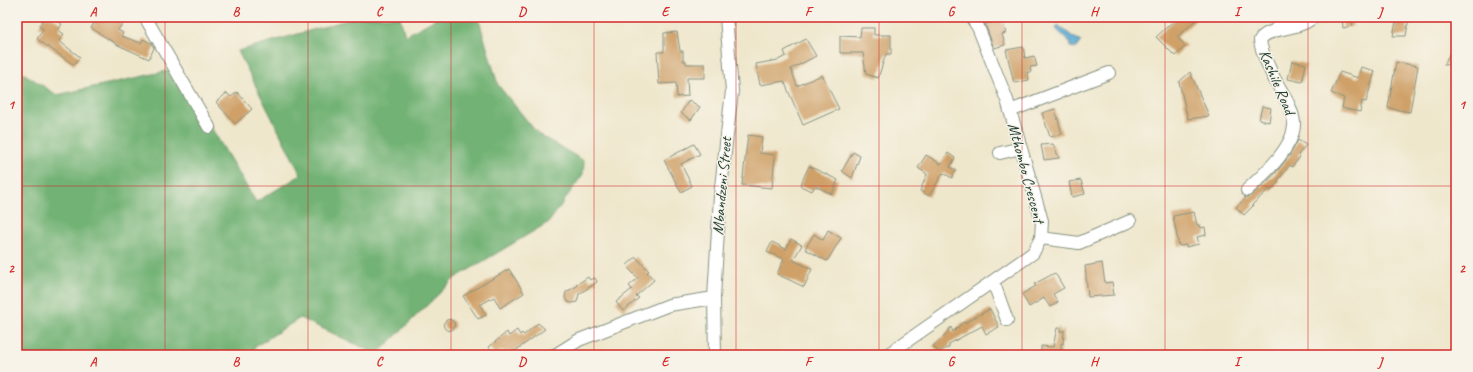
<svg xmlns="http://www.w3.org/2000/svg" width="1473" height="372" viewBox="0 0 1473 372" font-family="Caveat,sans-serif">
<rect width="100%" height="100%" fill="#f7f3e8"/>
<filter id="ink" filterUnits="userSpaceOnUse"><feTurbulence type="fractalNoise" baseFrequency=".025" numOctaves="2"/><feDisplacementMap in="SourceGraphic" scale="8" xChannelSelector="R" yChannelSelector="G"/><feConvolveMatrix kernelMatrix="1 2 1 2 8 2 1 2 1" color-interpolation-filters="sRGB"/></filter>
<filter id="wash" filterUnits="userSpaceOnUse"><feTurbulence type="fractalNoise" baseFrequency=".012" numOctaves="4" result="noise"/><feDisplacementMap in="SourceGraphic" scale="16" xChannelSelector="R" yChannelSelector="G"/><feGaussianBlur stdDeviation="0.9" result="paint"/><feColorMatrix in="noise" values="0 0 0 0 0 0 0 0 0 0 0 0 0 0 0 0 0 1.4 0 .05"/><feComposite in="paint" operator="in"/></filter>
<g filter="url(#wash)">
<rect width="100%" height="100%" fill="#efe7cc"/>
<path fill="#72b274" stroke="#487854" d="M358,17H400L405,36L439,17H478L498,85L538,134L584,161L583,174L549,222L455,278L377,354L300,318L256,346L250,355H17V69L57,95L176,69L256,202L301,175L238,51Z"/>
<path fill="#55a7d0" stroke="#3a7282" d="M1058,25L1073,37L1081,41L1076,48L1070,47L1071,43L1056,29Z"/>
<g id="blocks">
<path fill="#cfa068" d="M45,17H51L62,24L58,30L64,34L59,41L80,57L74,65L37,39L43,29L39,26Z
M98,17H127L118,30L123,33L121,36L141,43L143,39L151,43L154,48L149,59L118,45L91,28Z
M1178,17H1199L1177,37L1186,46L1175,56L1156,37Z
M1342,17H1351L1353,26L1343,28Z
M1397,17H1409L1406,36H1393Z
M1002,20L1006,33L1002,34L1005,45L994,48L985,24Z
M861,28H874V35H891V54H886L878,78L866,74L863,53H840V36L860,37Z
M677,32L680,51H683V61H686V64H705V78H687L688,96L677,97L676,83L659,84L657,52H664V33Z
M806,39L816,56L791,69L797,86L822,75L839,109L803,125L784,81L760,85L756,64L778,60L786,56L784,51Z
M1456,40V64L1444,65Z
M1023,47L1025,58L1034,56L1037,66L1030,67L1031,72H1027L1029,80L1014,83L1006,50Z
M1292,61L1306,64L1302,82L1288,79Z
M1396,62L1418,66L1410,112L1388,108Z
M1361,67L1375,71L1366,102L1362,101L1360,112L1342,108L1344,98L1331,93L1340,72L1358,78Z
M1190,72L1209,116L1188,119L1179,82Z
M237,92L252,109L235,124L216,102L227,93L231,97Z
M689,100L700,107L691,120L681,113Z
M1262,106L1271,108L1269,122L1259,120Z
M1055,109L1062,134L1050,137L1042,113Z
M748,135L762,137L760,153L775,155L772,188L742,185Z
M1298,140L1306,145L1298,155L1300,157L1292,167L1290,165L1278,180L1279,181L1271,191L1269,189L1252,205L1253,206L1244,215L1236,207L1246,198L1244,197H1248L1252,195L1275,174L1290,155Z
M694,144L700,154L681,164L692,186L681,192L664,160Z
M1053,144L1059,158L1044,160L1041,145Z
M853,152L860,156L852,178L842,171Z
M948,153L955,158L950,167L956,170L952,178L943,173L929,196L920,191L927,174L918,168L926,155L941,164Z
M809,166L838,180L832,194L815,186L812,191L800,186Z
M1081,180L1085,194L1072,197L1069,182Z
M1194,212L1197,225H1200L1201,228L1205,227L1206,235L1197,237L1199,244L1186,247V245L1179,246L1173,216Z
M828,230L841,238L827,261L805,249L814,234L823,240Z
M791,239L802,245L793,260L812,269L804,287L777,274L784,259L767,252L772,242L786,249Z
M636,257L649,271L647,272L654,280L636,296L639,298L623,311L616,302L632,289L629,286L638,278L626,266Z
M1102,263L1105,283L1112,282L1114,295L1088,297L1085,266Z
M509,269L524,293L500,308L494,297L480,305L486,315L478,319L463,296Z
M1055,273L1064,288L1053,294L1058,302L1050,307L1044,298L1029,307L1022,294L1036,286L1034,284Z
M588,277L590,280L595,278L597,282L579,294L577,302L572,303L568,302L565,298L566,292L577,286L576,285Z
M990,309L999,327L986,334L982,326L949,344V347L939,352L933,346L944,336L951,327L953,332L963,322L964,323Z
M443.5 325a5.5 5.5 0 1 1 11 0a5.5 5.5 0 1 1-11 0Z
M538,323L545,329L511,354L508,351L505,353L503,350L495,355L489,347L507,332L509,336L517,330L520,335L522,333L524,335Z
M1057,328H1060V332L1064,330L1063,344L1061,343V355H1041V346L1053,347Z"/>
</g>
</g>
<g filter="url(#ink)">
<use href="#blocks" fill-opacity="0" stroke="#879280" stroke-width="1"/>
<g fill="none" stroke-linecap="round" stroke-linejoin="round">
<g stroke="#879280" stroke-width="14">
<path id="minor" d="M145,17L209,127
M1275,30L1286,17
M1010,111L1109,73
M1000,153L1021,148
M1247,190C1263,175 1295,147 1294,123C1293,108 1281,91 1274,78C1269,67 1261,53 1260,40C1268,26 1300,31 1313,17
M1041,238L1079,243L1130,221
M993,281L1007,320
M555,355L579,340L669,305L714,298
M715,355L714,298L720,196L732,91L726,17
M887,355L1033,253L1041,238L1042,221L1007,100L978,27L971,17"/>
</g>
<use href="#minor" stroke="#fff" stroke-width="12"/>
</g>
</g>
<path fill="none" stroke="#d62828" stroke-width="1" stroke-opacity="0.55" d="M165,17V355M308,17V355M451,17V355M594,17V355M736,17V355M879,17V355M1022,17V355M1165,17V355M1308,17V355M17,186H1456"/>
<g text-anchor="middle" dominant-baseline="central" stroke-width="3" stroke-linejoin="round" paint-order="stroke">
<g font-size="16" fill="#1f3d34" stroke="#f7f3e8">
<text transform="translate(1277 82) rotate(67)">Kashile Road</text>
<text transform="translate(1026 173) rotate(75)">Mthombo Crescent</text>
<text transform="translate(722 186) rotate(-85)">Mbandzeni Street</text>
</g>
</g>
<rect width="1473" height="372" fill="none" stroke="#f7f3e8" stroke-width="44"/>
<rect x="22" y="22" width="1429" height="328" fill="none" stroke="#d62828" stroke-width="1.5"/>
<g font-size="13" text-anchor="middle" font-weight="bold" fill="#d62828">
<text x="93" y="16">A</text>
<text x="236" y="16">B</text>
<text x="379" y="16">C</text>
<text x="522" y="16">D</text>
<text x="665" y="16">E</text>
<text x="808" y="16">F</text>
<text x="951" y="16">G</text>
<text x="1094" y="16">H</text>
<text x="1237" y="16">I</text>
<text x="1380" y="16">J</text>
<text x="11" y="109">1</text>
<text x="1462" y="109">1</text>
<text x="11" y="273">2</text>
<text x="1462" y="273">2</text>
<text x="93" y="366">A</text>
<text x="236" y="366">B</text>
<text x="379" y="366">C</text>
<text x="522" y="366">D</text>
<text x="665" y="366">E</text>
<text x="808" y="366">F</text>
<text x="951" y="366">G</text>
<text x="1094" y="366">H</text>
<text x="1237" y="366">I</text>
<text x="1380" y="366">J</text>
</g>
</svg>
